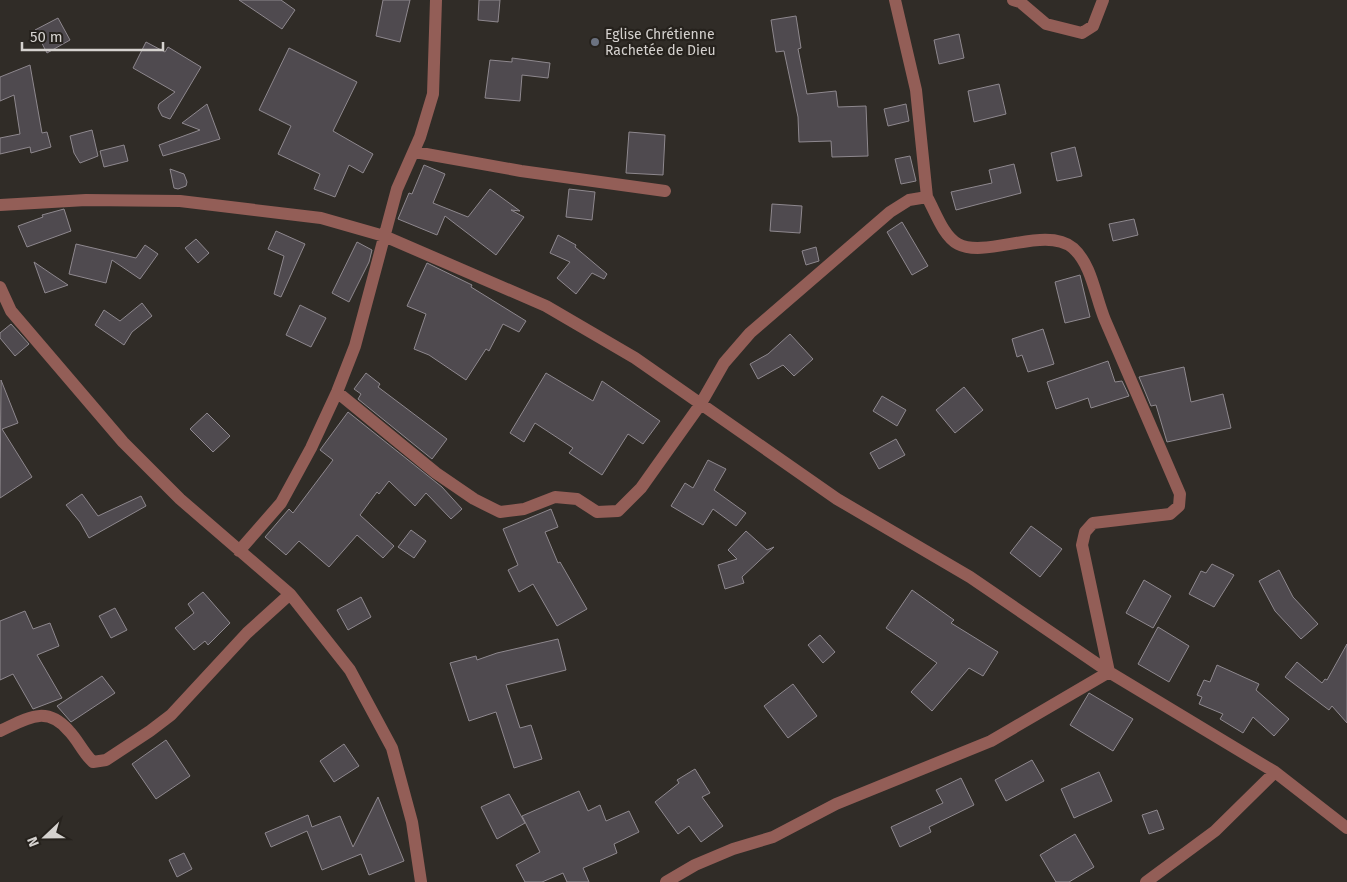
<svg xmlns="http://www.w3.org/2000/svg" width="1347" height="882" viewBox="0 0 1347 882" font-family="'Fira Sans',sans-serif">
<rect width="100%" height="100%" fill="#302c27"/>
<path fill="#4f4a4f" stroke="#8e888e" d="M239,0H281L295,10L282,29Z
M383,0H410L400,42L376,36Z
M479,0H500L498,22L478,20Z
M796,16L801,48L798,49L807,94L836,91L838,107L866,106L868,156L832,157L831,141L799,142L798,117L784,51L776,52L771,20Z
M58,18L70,40L47,53L35,30Z
M959,34L964,58L939,64L934,40Z
M146,42L165,52L168,47L201,67L170,119L162,116L158,108L159,104L175,92L133,68Z
M289,48L357,82L333,131L373,154L363,173L349,165L335,197L314,189L320,174L278,154L291,126L259,110Z
M512,58L550,63L548,78L522,75L520,101L485,98L490,60L512,62Z
M30,65L42,133L47,132L51,147L31,153L30,147L0,154V138L20,134L14,95L0,101V77Z
M999,84L1006,114L974,122L968,91Z
M207,104L220,139L163,156L159,145L200,130L182,123Z
M906,104L909,121L888,126L884,109Z
M92,130L98,156L80,163L74,153L70,136Z
M629,132L665,135L663,175L626,173Z
M124,145L128,161L104,167L100,151Z
M1075,147L1082,176L1057,181L1051,153Z
M910,156L916,181L901,184L895,159Z
M1014,164L1021,193L956,210L951,192L992,183L989,170Z
M424,165L445,174L433,203L468,217L490,189L520,211L511,210L524,217L496,255L445,216L437,235L398,219L409,193L412,194Z
M170,169L184,174L187,182L186,186L178,189L174,188Z
M569,189L595,192L592,220L566,217Z
M772,204L802,206L800,233L770,231Z
M64,209L71,231L27,247L18,226L43,217L42,215Z
M1134,219L1138,235L1113,241L1109,224Z
M902,222L928,266L912,275L887,232Z
M276,231L305,244L281,297L274,294L284,256L268,249Z
M558,235L576,245L575,247L607,274L604,279L592,273L576,294L557,278L570,262L550,253Z
M196,239L209,253L198,263L185,248Z
M357,242L372,250L369,262L349,302L332,293Z
M76,244L136,258L145,245L158,254L140,279L112,260L106,283L69,274Z
M816,247L819,261L806,265L802,251Z
M34,262L53,275L68,285L45,293Z
M427,263L472,285L471,287L526,321L519,332L503,324L489,351L486,349L466,380L429,355L414,349L426,314L407,306Z
M1080,275L1090,317L1065,323L1055,282Z
M142,303L152,316L132,332L124,345L95,325L104,310L120,321Z
M300,305L326,318L311,347L286,335Z
M11,324L29,344L15,356L0,338V333Z
M1043,329L1054,364L1028,372L1022,355L1017,357L1012,339Z
M790,334L813,359L794,376L783,365L758,379L750,364L768,354Z
M1108,361L1115,382L1122,381L1129,396L1091,408L1088,398L1056,409L1047,382Z
M1184,367L1191,402L1223,394L1231,428L1167,442L1156,405L1151,406L1139,377Z
M366,373L380,384L378,387L447,439L432,459L358,399L361,394L354,389Z
M546,373L593,401L602,381L660,421L643,444L628,434L602,475L569,453L573,448L535,423L524,442L510,433Z
M1,380L18,423L2,429L32,477L0,498Z
M964,387L983,410L955,433L936,410Z
M882,396L906,410L897,426L873,411Z
M348,412L442,487L462,509L451,519L426,493L415,506L389,481L379,494L377,492L360,515L394,546L383,558L357,535L329,567L299,541L286,555L265,537L289,509L293,513L333,460L320,450Z
M207,413L230,436L213,452L190,429Z
M896,439L905,455L879,469L870,453Z
M708,460L726,469L714,490L746,513L736,526L713,509L703,525L671,506L685,483L693,488Z
M82,494L98,516L141,496L146,506L89,538L80,522L66,505Z
M551,509L558,527L545,532L558,563L560,562L587,609L557,626L533,584L519,592L508,570L518,565L503,529Z
M1031,526L1062,549L1040,577L1010,553Z
M411,530L426,541L414,558L398,547Z
M746,531L767,550L774,547L742,577L744,583L725,589L718,565L737,559L728,550Z
M1212,564L1234,575L1214,607L1189,594L1201,571L1206,573Z
M1279,570L1293,597L1318,624L1301,639L1275,611L1259,581Z
M1144,580L1171,596L1153,628L1126,613Z
M912,590L954,620L951,623L998,652L983,676L969,668L932,711L911,692L937,663L886,628Z
M203,592L230,623L208,645L205,641L194,650L175,628L194,613L188,604Z
M361,597L371,617L348,630L337,610Z
M115,608L127,630L111,638L99,616Z
M25,611L33,629L50,623L59,646L37,655L62,698L33,709L13,674L0,680V621Z
M1158,627L1189,646L1169,682L1138,664Z
M820,635L835,652L823,663L808,645Z
M558,639L566,670L506,685L520,728L531,725L542,759L514,768L496,712L469,721L450,663L476,656L477,660L497,653Z
M1347,644V723L1332,706L1329,710L1285,677L1297,662L1322,683L1325,679L1327,680Z
M1217,665L1259,684L1256,690L1289,719L1274,736L1253,717L1243,733L1220,719L1223,714L1199,704L1202,697L1197,695L1204,680L1210,682Z
M102,676L115,693L71,722L57,706Z
M793,684L817,716L788,738L764,706Z
M1089,693L1133,719L1113,751L1070,725Z
M166,740L190,776L156,799L132,764Z
M344,744L359,766L334,782L320,761Z
M1032,760L1044,781L1006,801L995,780Z
M695,769L710,793L702,797L723,826L701,842L689,826L678,834L655,802L679,783L677,780Z
M1099,772L1112,801L1074,818L1061,789Z
M961,778L974,805L929,827L931,832L900,847L891,827L943,803L936,790Z
M579,791L588,811L600,805L606,821L629,811L639,832L614,844L617,853L583,868L589,882H567L563,873L542,882H525L516,865L540,852L522,816Z
M509,794L525,823L497,839L481,807Z
M378,797L404,861L369,875L361,854L322,870L307,831L271,847L265,833L308,815L312,827L340,816L353,847Z
M1157,810L1164,829L1149,834L1142,815Z
M1075,834L1094,867L1069,882H1056L1040,855Z
M184,853L192,869L177,877L169,860Z"/>
<g fill="none" stroke-linecap="round" stroke-linejoin="round">
<path stroke="#935e57" stroke-width="12" d="M1013,0L1020,2L1046,24L1082,33L1093,26L1103,0
M415,152L521,171L665,191
M927,197C935,211 943,236 958,244C986,259 1046,225 1073,248C1092,265 1095,296 1105,320C1130,378 1155,436 1180,494L1179,506L1170,514L1093,523L1085,532L1082,545L1109,672L1275,772L1215,831L1146,882
M0,205L86,200L180,201L321,218L384,236L546,306L635,358L837,499L970,577L1109,672L991,741L836,804L773,837L733,849L695,865L666,882
M0,287L11,311L123,442L180,499L290,594L350,670L392,748L412,822L421,882
M337,392L436,473L474,499L500,512L524,509L555,497L577,499L597,512L618,511L641,488L700,405L724,363L750,333L890,212L909,200L927,197L916,90L895,0
M239,551L281,503L311,448L337,392L355,346L397,189L420,137L433,94L436,0
M0,731C26,719 46,704 69,731C78,740 83,753 93,762L106,760L150,731L171,715L247,633L290,594
M1275,772L1347,828"/>
</g>
<circle fill="#6b7280" stroke="#26221d" stroke-width="2" cx="595" cy="42" r="5"/>
<g text-anchor="middle" dominant-baseline="central" stroke-width="4.5" stroke-linejoin="round" paint-order="stroke">
<g font-size="14" fill="#d5d2cf" stroke="#26221d" text-anchor="start">
<text x="605" y="34">Eglise Chrétienne<tspan x="605" dy="16">Rachetée de Dieu</tspan></text>
</g>
</g>
<g transform="translate(45 837) rotate(248)" stroke="#26221d" stroke-width="4" paint-order="stroke">
<path d="M0-4L9 19L0 12L-9 19Z" fill="#d5d2cf"/>
<text y="-8" font-size="14" font-weight="bold" text-anchor="middle" fill="#d5d2cf">N</text>
</g>
<path d="M22 42v8h141v-8" fill="none" stroke="#d5d2cf" stroke-width="2.5"/>
<text x="30" y="42" font-size="15" fill="#d5d2cf" stroke="#26221d" stroke-width="4" paint-order="stroke">50 m</text>
</svg>
